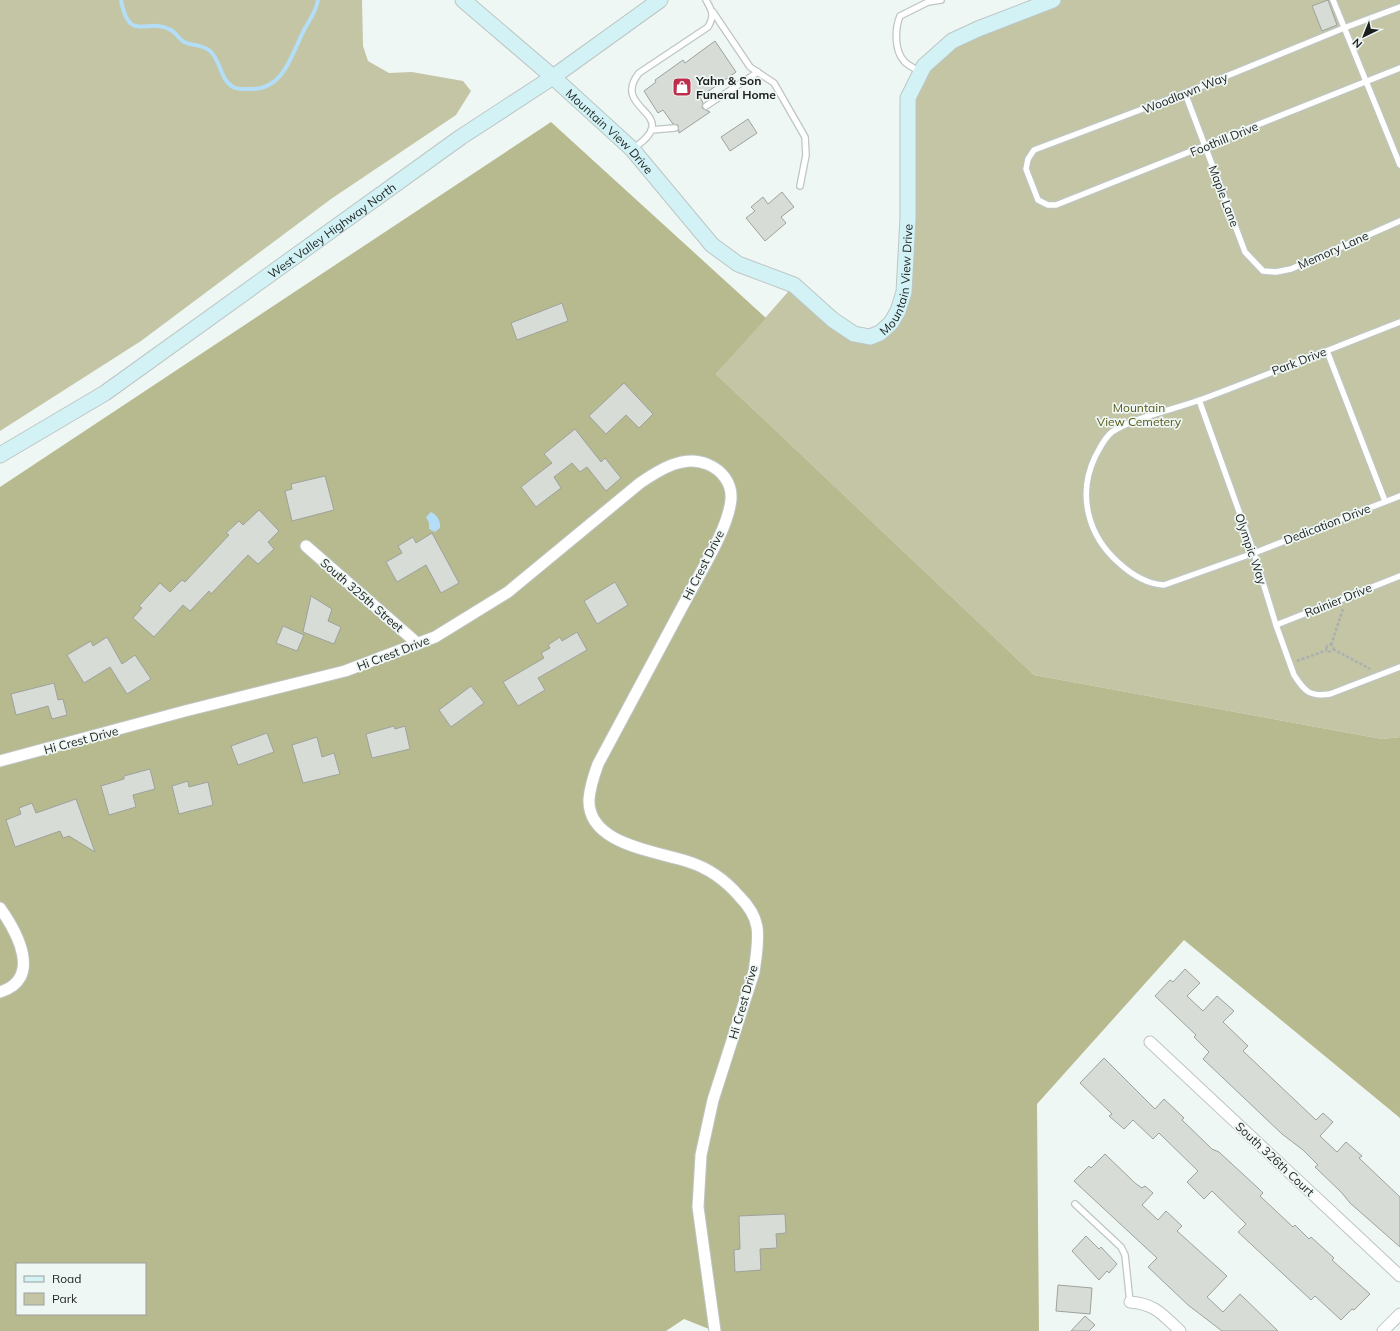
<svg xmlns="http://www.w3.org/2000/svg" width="1400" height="1331" viewBox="0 0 1400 1331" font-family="Mulish,sans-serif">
<rect width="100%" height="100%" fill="#eff7f4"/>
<path fill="#c3c5a5" d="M0,0H362L363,46L368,61L389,73L412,72L463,81L471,91L456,115L331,199L141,341L0,431Z
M1053,0H1400V737L1382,739L1034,675L716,374L794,285L870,337L898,311L908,98L952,41Z"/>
<path fill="#b7b98f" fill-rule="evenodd" d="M551,122L766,318L716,374L1034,675L1382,739L1400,737V1118L1184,940L1037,1104L1039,1331H714L684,1319L666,1331H0V487ZM17,1264H145V1314H17Z"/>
<path fill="#b4ddf7" d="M431,512C437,515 441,521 440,528L435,532L429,529V523L426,517Z"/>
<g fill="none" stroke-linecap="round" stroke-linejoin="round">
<path stroke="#b4ddf7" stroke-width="4" d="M121,0C129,45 148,16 171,30C176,33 179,39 184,42C192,46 202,44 210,51C221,60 220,80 233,87C239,90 247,89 254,89C285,87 292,53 304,30C310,19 316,12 318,0"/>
</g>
<path fill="#d7dcd6" stroke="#9da29c" d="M1328,0L1337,25L1322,31L1312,6Z
M715,41L736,72L700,97L703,103L702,108L710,112L679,133L678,125L673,124L663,110L658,113L644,91L656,82L655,80L683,60L685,63Z
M748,119L757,133L730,151L721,137Z
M782,192L794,207L781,217L786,223L765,241L746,218L755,211L751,207L763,197L768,204Z
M562,303L568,321L517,340L511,323Z
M624,383L653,414L639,428L626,415L606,434L589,416Z
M575,429L601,462L605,458L621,478L606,491L587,467L580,472L572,463L554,477L561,488L536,507L521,487L552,463L544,454Z
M325,476L334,510L292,521L285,491L292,489L291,484Z
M259,510L279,531L268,542L274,549L258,564L248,555L211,594L209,591L190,611L183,605L154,637L133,618L142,608L139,606L160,583L170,592L182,580L185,582L229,535L226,533L239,521L243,525Z
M432,533L459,583L441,593L426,565L397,582L386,562L402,553L398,546L413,537L416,543Z
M615,582L628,605L597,624L584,601Z
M311,596L332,609L328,621L341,627L334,644L303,632Z
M283,626L304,635L297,651L276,643Z
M577,632L587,650L538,678L545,690L518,706L503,682L544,658L541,653L550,648L548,645L560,637L562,641Z
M107,637L122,664L135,655L151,679L127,694L110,667L84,683L67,655L91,641L93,646Z
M54,683L58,700L63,699L67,715L52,719L48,706L16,715L11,694Z
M471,686L484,703L451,727L439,710Z
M394,726L395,729L405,726L410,749L372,758L366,734Z
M267,733L274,752L238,765L231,746Z
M317,737L322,757L334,753L340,774L303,783L292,745Z
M150,769L155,789L133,795L136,807L109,815L101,786L124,779V776Z
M188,781L189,787L208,782L213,805L179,814L172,786Z
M76,799L95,852L69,836L63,838L60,831L15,847L6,820L21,814L19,808L32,803L36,813Z
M1185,969L1200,983L1187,996L1203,1011L1217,996L1234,1011L1223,1022L1248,1046L1243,1051L1316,1120L1323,1113L1333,1122L1320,1136L1337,1152L1346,1142L1362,1156L1359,1158L1400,1197V1247L1350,1203L1342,1193L1315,1167L1318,1165L1303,1150L1282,1134L1203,1059L1209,1052L1194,1037L1196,1035L1155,996L1170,980L1173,982Z
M1104,1058L1155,1109L1164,1099L1184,1118L1182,1120L1212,1149L1219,1152L1258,1188L1263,1193L1260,1196L1293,1227L1295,1225L1309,1239L1311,1237L1334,1258L1332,1260L1370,1294L1354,1310L1352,1309L1341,1320L1315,1296L1311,1300L1238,1232L1246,1224L1212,1191L1204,1199L1187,1182L1198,1171L1159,1133L1153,1139L1133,1120L1124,1129L1109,1116L1112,1114L1080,1083Z
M1105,1154L1135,1183L1142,1188L1145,1186L1153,1193L1142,1205L1158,1220L1166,1211L1182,1226L1177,1231L1227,1276L1207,1297L1223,1312L1240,1294L1278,1331H1222L1188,1305L1148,1267L1157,1258L1074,1181L1089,1166L1091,1168Z
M785,1214L786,1233L776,1234L777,1248L760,1249L761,1270L735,1272L734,1250L740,1249L739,1216Z
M1086,1236L1099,1249L1101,1247L1117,1264L1109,1273L1107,1271L1099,1280L1072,1251Z
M1058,1285L1092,1288L1090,1314L1056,1311Z
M1085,1316L1095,1325L1089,1331H1071Z"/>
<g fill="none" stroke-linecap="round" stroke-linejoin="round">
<g stroke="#bec6c3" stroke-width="8">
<path id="lane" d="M1333,0L1400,165
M1400,7L1344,28L1185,93L1034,150L1028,159L1026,169L1038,200L1048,205H1056L1400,68
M713,12L750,67L774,83L805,137L806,155L800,186
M921,72C916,69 908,66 904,61C894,50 895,28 900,16L928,2L941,0
M1185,93L1245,252L1263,271L1276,272L1291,269L1400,221
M706,106L758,72
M651,130L675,128
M633,149C640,143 650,137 652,128C656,110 616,102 639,73L708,27C715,15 712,11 706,0
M1400,322C1333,348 1267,375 1200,400C1175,409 1132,418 1112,432C1104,438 1100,448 1095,457C1077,495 1088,536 1119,563C1132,575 1146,584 1164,585L1254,553L1400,496
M1327,351L1385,501
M1199,400L1254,553L1276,625L1294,675C1305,692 1310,697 1330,694L1400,667
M1276,625L1400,576
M1075,1204L1121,1247L1125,1255L1130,1302"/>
</g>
<g stroke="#bec6c3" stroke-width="13">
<path id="street" d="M306,546L418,644
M0,761L185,711L345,671L435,637L508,592L640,483C659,470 684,454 707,464C722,470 732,483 731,499C729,527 701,571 688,596C658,652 628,708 598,764C594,775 590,787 589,799C587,845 657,851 689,862C708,868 726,881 739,896C747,904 755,915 757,927C759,941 756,958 754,972L713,1100L701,1155L698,1207L715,1331
M0,908C17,932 43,979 0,992
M1150,1042L1400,1276
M1130,1302C1155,1304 1162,1314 1180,1331
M1383,1331L1400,1314"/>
</g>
<g stroke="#bec6c3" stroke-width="17">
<g id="secondary">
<path id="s1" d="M463,0L553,77L632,149L712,245L738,264L794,285L833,320L854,334L870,337L880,333L891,323L898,311L904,292L908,218V98L924,66L952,41L978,29L1053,0"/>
<path id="s2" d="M0,455L105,393L461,137L553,77L660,0"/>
</g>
</g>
<path stroke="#aab0ae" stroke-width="2.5" stroke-dasharray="3 2" stroke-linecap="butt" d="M1326.5 648a3.5 3.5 0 1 1 7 0a3.5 3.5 0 1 1-7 0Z
M1331,645L1343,609
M1333,649L1370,669
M1297,661L1327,650"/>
<use href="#lane" stroke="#fff" stroke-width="5.5"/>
<use href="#street" stroke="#fff" stroke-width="11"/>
<use href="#secondary" stroke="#d2f2f6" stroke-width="15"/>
</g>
<defs>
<g id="shop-square" transform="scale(1)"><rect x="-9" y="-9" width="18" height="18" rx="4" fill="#be2d4c" stroke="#eff7f4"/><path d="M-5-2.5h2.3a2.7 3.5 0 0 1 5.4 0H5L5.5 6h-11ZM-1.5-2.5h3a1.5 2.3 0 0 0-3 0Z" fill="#fff"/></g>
</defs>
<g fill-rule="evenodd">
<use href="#shop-square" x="682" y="87"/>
</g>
<g text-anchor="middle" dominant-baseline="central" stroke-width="3.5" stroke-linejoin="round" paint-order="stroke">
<g font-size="12" font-weight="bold" fill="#1c1f1e" stroke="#eff7f4" text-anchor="start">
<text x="696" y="80">Yahn &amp; Son<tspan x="696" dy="14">Funeral Home</tspan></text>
</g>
<g font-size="12" fill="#1c1f1e" stroke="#eff7f4">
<text transform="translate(1185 93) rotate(-22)">Woodlawn Way</text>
<text stroke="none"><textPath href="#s1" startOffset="197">Mountain View Drive</textPath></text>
<text transform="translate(1224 139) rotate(-22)">Foothill Drive</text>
<text transform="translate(1224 196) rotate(69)">Maple Lane</text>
<text stroke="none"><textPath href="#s2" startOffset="401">West Valley Highway North</textPath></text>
<text transform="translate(1333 250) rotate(-24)">Memory Lane</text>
<text stroke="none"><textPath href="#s1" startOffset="606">Mountain View Drive</textPath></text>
<text transform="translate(1299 361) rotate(-21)">Park Drive</text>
<text transform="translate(1327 524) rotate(-21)">Dedication Drive</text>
<text transform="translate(1251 549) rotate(71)">Olympic Way</text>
<text transform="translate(703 565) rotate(-63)">Hi Crest Drive</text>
<text transform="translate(362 595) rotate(41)">South 325th Street</text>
<text transform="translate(1338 600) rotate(-22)">Rainier Drive</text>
<text transform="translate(393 653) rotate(-21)">Hi Crest Drive</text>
<text transform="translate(81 740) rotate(-15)">Hi Crest Drive</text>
<text transform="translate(743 1002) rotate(-74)">Hi Crest Drive</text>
<text transform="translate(1275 1159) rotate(43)">South 326th Court</text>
</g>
<g font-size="12" fill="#595917" stroke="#eff7f4">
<text x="1139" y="407">Mountain<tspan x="1139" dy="14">View Cemetery</tspan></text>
</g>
</g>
<rect x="16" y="1263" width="130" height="52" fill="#eff7f4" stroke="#9ba19e"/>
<rect x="24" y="1276" width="20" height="6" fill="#d2f2f6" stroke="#9ba19e"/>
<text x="52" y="1283" font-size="12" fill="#1c1f1e">Road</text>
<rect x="24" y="1293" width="20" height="12" fill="#c3c5a5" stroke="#9ba19e"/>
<text x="52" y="1303" font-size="12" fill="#1c1f1e">Park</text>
<g transform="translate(1364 36) rotate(223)" stroke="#eff7f4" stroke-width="3" paint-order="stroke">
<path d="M0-3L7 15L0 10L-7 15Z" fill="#1c1f1e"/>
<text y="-6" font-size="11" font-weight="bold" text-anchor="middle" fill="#1c1f1e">N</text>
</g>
</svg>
